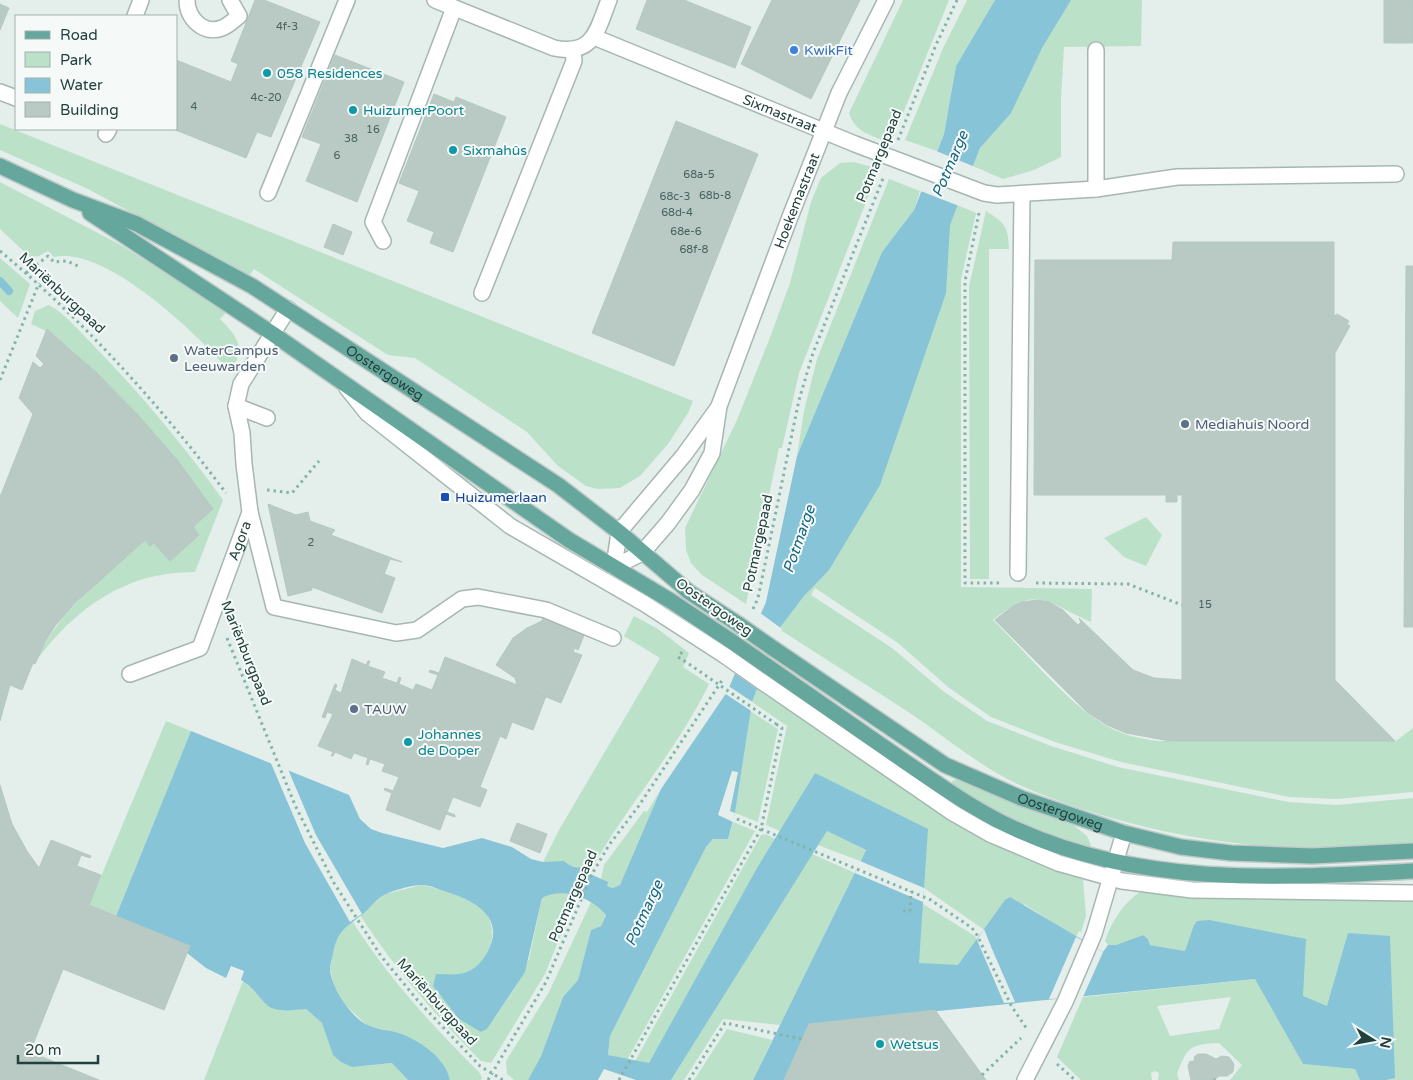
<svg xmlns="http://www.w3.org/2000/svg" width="1413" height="1080" viewBox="0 0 1413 1080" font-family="'Varela Round',sans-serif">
<rect width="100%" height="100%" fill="#e4eeea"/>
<path fill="#bbe1c9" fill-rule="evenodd" d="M903,0H949L891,143C873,136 855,133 849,113Z
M967,0H995L956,66L944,134L937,151L905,140L944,46Z
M1058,0H1142L1141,46L1064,47L1061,98V157L1034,170L1003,179L973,166L980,148Z
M0,124L693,401L688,413L668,444L640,476L620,488L598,489L586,486L558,466L527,432L415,358L388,355L254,269L249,276L88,189L0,150Z
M854,162L879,169L799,373L782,448H779L746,604L702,575L691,563L686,550L685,528L737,420L769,340L790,283L811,202L821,178L840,163Z
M889,179L920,191L914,210L882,252L797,456L804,411L817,359Z
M0,182L119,244L227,311L220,319C239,338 245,347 231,372C199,336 106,245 54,257L48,251L39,256L30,257L0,229Z
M957,205L976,213L961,279V587L1092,589L1091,622C1045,602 1038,584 993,620C1027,653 1067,703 1107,726C1122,735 1141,739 1158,741H1396L1413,728V792L1336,799L1289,797L1121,762L1055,742L991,717L948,687L898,643L815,588L811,595L892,648L943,691L987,721L1051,746L1118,767L1288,802L1336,805L1413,798V842C1287,861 1141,837 1024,787C983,769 949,740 913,715C869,686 823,658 779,629L804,596Z
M986,211C1005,223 1008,226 1009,249H989V579H970L969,287Z
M0,258L30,284L18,318L0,301Z
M49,305C66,314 80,332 94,346C141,394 184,446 223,500L195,572C127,571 75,608 36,661C59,610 104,577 145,540L150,546L154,543L198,537L199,535L193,527L213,509C166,442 111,381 47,329L46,331L31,324L35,311Z
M1146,517L1162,535L1146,566L1124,557L1104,538Z
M634,616L658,629L689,653L683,667L709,684C676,752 625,808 589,873L579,868L543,862L559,830L660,658L624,636Z
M755,688L768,697L770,695L958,823L1005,849L1083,879L1086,916L1081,932L1079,931L1076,937L1024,904L992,949L983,929L924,888L906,881L815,773L780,831L766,825L787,726L752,702Z
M750,711L778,729L758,822L735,813Z
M166,721L191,731L116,916L89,905Z
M958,779L1072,824L1087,836L1091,845L1088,847C1041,833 996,813 954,786L952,781Z
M661,789L620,885L613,888L607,886L601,878L604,865L644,811L647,812Z
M733,822L755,831L627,1060L608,1055L610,1036L706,847L713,839H728Z
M827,831L866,850L860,861L818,845Z
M766,834L775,839L649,1064L635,1061L761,835Z
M812,854L855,873L780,1025L723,1019L684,1080H671Z
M422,885C440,890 462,893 477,904C501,921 495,958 470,972C461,977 447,975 436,975V992L481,1032L487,1029L516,986L529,959L542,898C554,890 563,892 576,897L545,974L491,1063L481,1061C436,1016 395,969 360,915L385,894Z
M1141,891L1192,897L1413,899V1080H1386L1384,1046L1331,1024L1288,987L1185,951L1150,945L1148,939L1143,935L1116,945H1108L1105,941C1112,920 1123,904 1141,891Z
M915,899L975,936L977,940L967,969L919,963Z
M591,902L599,906L606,914L601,926L591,930L578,980L563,997L541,1056L528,1080H514L507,1074L506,1061L549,992Z
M352,921C388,977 431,1025 479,1072L482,1078L481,1080H450L441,1061L425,1047L399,1033L368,1026L345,1005L334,985L330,969L336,938Z
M1256,979L1303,1064L1355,1069L1360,1080H1230L1242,1065L1219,1043C1190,1044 1187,1047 1177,1074L1179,1080H1158L1159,1073L1155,1071L1151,1073L1152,1080H1081L1057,1057L1083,997ZM1231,997L1219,1029L1170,1036L1157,1006Z
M243,981C273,1003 264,1011 306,1009L322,1023L352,1067L393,1063L408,1080H204Z
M727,1029L772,1040L753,1080H694Z"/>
<path fill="#88c4d7" d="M995,0H1071L1042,48L1011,113L980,148L950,225L946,293L880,485L829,570L804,596L779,629L752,702L735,813L728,839H713L706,847L610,1036L608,1055L649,1063L757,868L815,773L928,829L919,963L958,965L1005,900L1010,897L1103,952L1108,945H1116L1143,935L1148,939L1150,945L1185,951L1194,925L1197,921L1209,920L1306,939L1303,996L1327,1006L1348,933L1390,936L1395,1078L1386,1080H1360L1355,1069L1303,1064L1255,979L809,1024L784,1080H753L866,850L827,831L671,1080H636L604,1069L598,1080H528L541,1056L563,997L578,980L591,930L601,926L606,915C593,898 561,886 542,898L525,972L487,1029L481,1032L459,1019L433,986L436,974C461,975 473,976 487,953C507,917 474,900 444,891C438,889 429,885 422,885C413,885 394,890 386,894C377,898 370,908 363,914C345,928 337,931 333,954C332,959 330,964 330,969C331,987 352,1020 370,1026C379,1030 390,1030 399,1033C420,1041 445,1057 450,1080H408L392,1063L352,1067L341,1062L333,1055L322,1023L306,1009C294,1010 276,1013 267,1005C257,996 255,988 241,980L244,971L231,966L226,978L206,968L187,953L190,946L116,916L191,731L349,795L360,819L371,829L382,833L443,848L482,838L512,847L531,859L543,862L564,861C571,867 576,869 585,866L586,872L608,882L607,886L613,888L620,885L661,789L727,692L766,602L797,456L882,252L914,210L944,134L956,66Z"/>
<path fill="#e4eeea" d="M934,150L975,167L959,206L918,190Z
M759,612L782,629L757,689L733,672Z
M727,685L754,703L753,712L724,693Z
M270,761L287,767L316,835L362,914L350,922L305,843Z
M732,771L738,772L730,811L735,813L733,822L718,815Z
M860,861L924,888L923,902L855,873Z
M984,929L992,949L1015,1002L1004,1003L977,940Z
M1076,937L1103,952L1083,997L1049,999Z"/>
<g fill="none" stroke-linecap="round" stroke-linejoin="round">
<path stroke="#88c4d7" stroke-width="8" d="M0,281L9,291"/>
</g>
<path fill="#b9c9c4" stroke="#b5c9c2" d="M255,0H264L320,22L271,137L257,132L246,158L173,129H176V60L231,82L238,64L231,61Z
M647,0H684L751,27L735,68L636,29Z
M772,0H860L811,99L741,64Z
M1384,0H1413V43H1384Z
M0,4L9,8L0,30Z
M335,55L404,82L357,202L306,181L321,144L302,137Z
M434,94L454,102L456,97L506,117L453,252L430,243L434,232L407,221L419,191L399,183Z
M676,121L758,154L674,366L592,333Z
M333,224L352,232L343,255L324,247Z
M1173,242H1334V316L1337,314L1349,321L1347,324L1350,326L1335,353V680L1395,741H1170L1126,733L1107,725L1087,712L995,620L1013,606L1022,602L1038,600L1049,602L1063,610L1078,625L1081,622L1079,618L1133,670L1154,678L1182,680V495H1177V502H1166V495H1034L1035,260H1172Z
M1406,266H1413V627H1404Z
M47,329L97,373L139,416L178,461L213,509L193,527L199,535L170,561L154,543L150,546L145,540L76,602L55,626L45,642L35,664L33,663L22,690L10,685L0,721V497L33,414L19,398L33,362L40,368L44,364L36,356Z
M268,504L296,515L308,512L310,521L335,530L331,535L402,562L390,559L371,609L312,587V590L288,596Z
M384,574L395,578L382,613L371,609Z
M543,617L585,633L578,650L575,648L573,652L582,655L561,703L517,685L515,678L496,665L513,638L527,628L542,621Z
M445,657L546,696L533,730L512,722L506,739L500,736L480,787L487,790L480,807L453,797L447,812L455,815V817L446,814L440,830L386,810L392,793L384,790L385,788L393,791L399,777L382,771L385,764L370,759L368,765L366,764L368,758L354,753L351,759L335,752L333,756H331L333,752L318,746L333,714L327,712L325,718L322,717L335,684L337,685L335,690L341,693L352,659L366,665L368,661H370L368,666L385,672L382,678L397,683L399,677L401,678L399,684L413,690L416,684L432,690L438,675L429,672L430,670L439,673Z
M0,785L12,824L27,851L39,868L51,840L91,856L90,858L81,855L77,866L101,875L89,905L190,946L164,1010L63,969L30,1052L99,1080H0Z
M517,823L547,834L540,853L510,841Z
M935,1010L986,1080H784L809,1024Z
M1198,1054H1206L1216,1059L1222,1056L1229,1057L1234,1064L1233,1072L1227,1076H1219L1214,1080H1191L1188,1066L1190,1061L1192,1062L1195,1059L1194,1057Z"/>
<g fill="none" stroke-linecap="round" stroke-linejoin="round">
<g stroke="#a6b7b2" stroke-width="18">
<g id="minor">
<path d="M187,0C187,18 203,35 222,28C228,26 234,20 239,16L230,0"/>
<path d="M435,0L554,48C594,56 597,30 609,0"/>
<path d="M135,16L141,0"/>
<path id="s1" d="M594,37L855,144L984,193L997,195L1096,189L1177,177L1396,174"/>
<path d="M0,92L16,98"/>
<path d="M106,134L109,129"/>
<path d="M1096,189V50"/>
<path d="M268,193L347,0"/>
<path d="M383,241L373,222L454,8"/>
<path d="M482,293L574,61L573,50"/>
<path d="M347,388L367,413L510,526L645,604L724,655"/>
<path d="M236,406L267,418"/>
<path d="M250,512L274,607L396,633L417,630L462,599L478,597L546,610L613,638"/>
<path id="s2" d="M614,567L642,553L668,523L692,490L712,453L719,406L790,217L839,93L886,0"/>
<path d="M614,567L619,532L684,455L718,408"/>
<path d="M1018,573L1022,194"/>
<path id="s3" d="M130,674L200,648L250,512L244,464L242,433L236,406L241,384L288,309"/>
<path d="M761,681L953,813L990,834L1058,863L1122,881L1192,890L1413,893"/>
<path d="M1025,1080L1065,1002L1094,934L1124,833"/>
</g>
</g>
<g stroke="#c1cac8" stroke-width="18">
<g id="major">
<path id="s4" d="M0,166L73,200L137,224L252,286L558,485L619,532L689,592L738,624"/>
<path d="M90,213L273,334L569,540L671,601L731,641"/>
<path id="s5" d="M774,649L945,765L1021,798L1124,833L1181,847L1231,853L1312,856L1413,851"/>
<path d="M767,666C813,698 858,729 904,761C941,786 978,813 1020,831C1146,887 1279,878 1413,871"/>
</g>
</g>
<path stroke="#82b4a9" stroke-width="3" stroke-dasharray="2.5 4" stroke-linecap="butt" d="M898,140L936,45L957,0
M979,213L965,281V583H1000
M0,251C85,322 159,404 226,493
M26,273L48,256L54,262L67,261L78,266
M0,380L39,283
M267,490L292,493L319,461
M1036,583L1128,584L1182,605
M753,609L758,598L799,400L813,353L884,176
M227,638L295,805L334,883L381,956L419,1002L480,1066L503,1080
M682,652L678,657L689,664
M776,724L782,728L761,829L931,900L972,928L977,935L1012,1007L1027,1029
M903,911H910L911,891
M1057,1064L1075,1080
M982,1075L1021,1038
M1214,1079L1215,1080
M488,1080L546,982L592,874L609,845L638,807L723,679
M619,1080L761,829L735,818
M689,1080L725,1023L802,1039"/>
<use href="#minor" stroke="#fff" stroke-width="15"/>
<use href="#major" stroke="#65a79c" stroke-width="15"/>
<g stroke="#a6b7b2" stroke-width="18" stroke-linecap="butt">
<path id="minor-bridge" d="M724,655L761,681"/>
</g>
<g stroke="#c1cac8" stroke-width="18" stroke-linecap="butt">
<path id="major-bridge" d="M738,624L774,649
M731,641L767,666"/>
</g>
<path stroke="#82b4a9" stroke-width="3" stroke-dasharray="2.5 4" stroke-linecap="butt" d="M689,664L776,724"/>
<use href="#minor-bridge" stroke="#fff" stroke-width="15"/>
<use href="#major-bridge" stroke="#65a79c" stroke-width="15"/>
</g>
<circle fill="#3f7fe0" stroke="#f5faf8" stroke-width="2" cx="794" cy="50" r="5"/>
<g fill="#0f9aa8" stroke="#f5faf8" stroke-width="2">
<circle cx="267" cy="73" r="5"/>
<circle cx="353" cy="110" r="5"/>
<circle cx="453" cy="150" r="5"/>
<circle cx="408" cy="742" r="5"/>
<circle cx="880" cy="1044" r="5"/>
</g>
<g fill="#5c6f8a" stroke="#f5faf8" stroke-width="2">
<circle cx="174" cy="358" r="5"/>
<circle cx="1185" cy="424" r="5"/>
<circle cx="354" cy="709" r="5"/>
</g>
<rect fill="#1a4fb4" stroke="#f5faf8" stroke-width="2" x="440" y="492" width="10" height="10" rx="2.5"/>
<g text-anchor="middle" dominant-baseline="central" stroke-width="4" stroke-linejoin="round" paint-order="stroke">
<g font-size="11" fill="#48635e">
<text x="287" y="26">4f-3</text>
<text x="266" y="97">4c-20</text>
<text x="194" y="106">4</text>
<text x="373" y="129">16</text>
<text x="351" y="138">38</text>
<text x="337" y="155">6</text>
<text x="699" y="174">68a-5</text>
<text x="715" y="195">68b-8</text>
<text x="675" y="196">68c-3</text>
<text x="677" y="212">68d-4</text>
<text x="686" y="231">68e-6</text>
<text x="694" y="249">68f-8</text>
<text x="311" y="542">2</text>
<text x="1205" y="604">15</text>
</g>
<g font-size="14" fill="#366cbe" stroke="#f5faf8" text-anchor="start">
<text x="804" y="50">KwikFit</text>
</g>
<g font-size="14" fill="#0d838f" stroke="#f5faf8" text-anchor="start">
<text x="277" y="73">058 Residences</text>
<text x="363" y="110">HuizumerPoort</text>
<text x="463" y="150">Sixmahûs</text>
<text x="418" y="734">Johannes<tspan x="418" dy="16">de Doper</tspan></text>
<text x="890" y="1044">Wetsus</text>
</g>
<g font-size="14" fill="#22413c" stroke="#f5faf8">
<text stroke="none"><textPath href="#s1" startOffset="201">Sixmastraat</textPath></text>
<text transform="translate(879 156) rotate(-68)">Potmargepaad</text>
<text stroke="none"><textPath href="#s2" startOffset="421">Hoekemastraat</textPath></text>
<text transform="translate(62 293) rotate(43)">Mariënburgpaad</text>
<text stroke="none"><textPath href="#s4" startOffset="438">Oostergoweg</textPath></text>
<text stroke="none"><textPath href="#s3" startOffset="189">Agora</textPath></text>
<text transform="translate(758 543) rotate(-78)">Potmargepaad</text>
<text transform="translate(714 607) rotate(35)">Oostergoweg</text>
<text transform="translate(246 653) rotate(68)">Mariënburgpaad</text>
<text stroke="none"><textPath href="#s5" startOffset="331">Oostergoweg</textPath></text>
<text transform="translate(573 896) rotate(-66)">Potmargepaad</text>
<text transform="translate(437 1002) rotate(48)">Mariënburgpaad</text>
</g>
<g font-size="14" fill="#4e5e75" stroke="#f5faf8" text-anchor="start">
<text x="184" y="350">WaterCampus<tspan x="184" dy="16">Leeuwarden</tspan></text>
<text x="1195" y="424">Mediahuis Noord</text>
<text x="364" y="709">TAUW</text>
</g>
<g font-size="14" fill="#164399" stroke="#f5faf8" text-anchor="start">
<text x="455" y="497">Huizumerlaan</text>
</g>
<g font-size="15" font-style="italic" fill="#176782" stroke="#f5faf8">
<text transform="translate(950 164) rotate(-67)">Potmarge</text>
<text transform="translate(799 539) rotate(-71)">Potmarge</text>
<text transform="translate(644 913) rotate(-65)">Potmarge</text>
</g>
</g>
<rect x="15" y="15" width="162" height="115" fill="#f5faf8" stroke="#a1b0ad"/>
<rect x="25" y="31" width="25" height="8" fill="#65a79c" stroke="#a1b0ad"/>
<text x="60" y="40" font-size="15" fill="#22413c">Road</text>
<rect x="25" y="52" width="25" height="15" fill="#bbe1c9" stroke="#a1b0ad"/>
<text x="60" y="65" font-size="15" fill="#22413c">Park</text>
<rect x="25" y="78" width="25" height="15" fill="#88c4d7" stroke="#a1b0ad"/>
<text x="60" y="90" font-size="15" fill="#22413c">Water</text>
<rect x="25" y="102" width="25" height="15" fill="#b9c9c4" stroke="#a1b0ad"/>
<text x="60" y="115" font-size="15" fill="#22413c">Building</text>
<g transform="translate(1373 1040) rotate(101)" stroke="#f5faf8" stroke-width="4" paint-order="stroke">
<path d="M0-4L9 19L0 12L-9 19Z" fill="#22413c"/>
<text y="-8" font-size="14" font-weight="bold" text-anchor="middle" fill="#22413c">N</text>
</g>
<path d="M18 1055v8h80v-8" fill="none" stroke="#22413c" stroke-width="2.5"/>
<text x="25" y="1055" font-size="15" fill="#22413c" stroke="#f5faf8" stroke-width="4" paint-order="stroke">20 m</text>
</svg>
